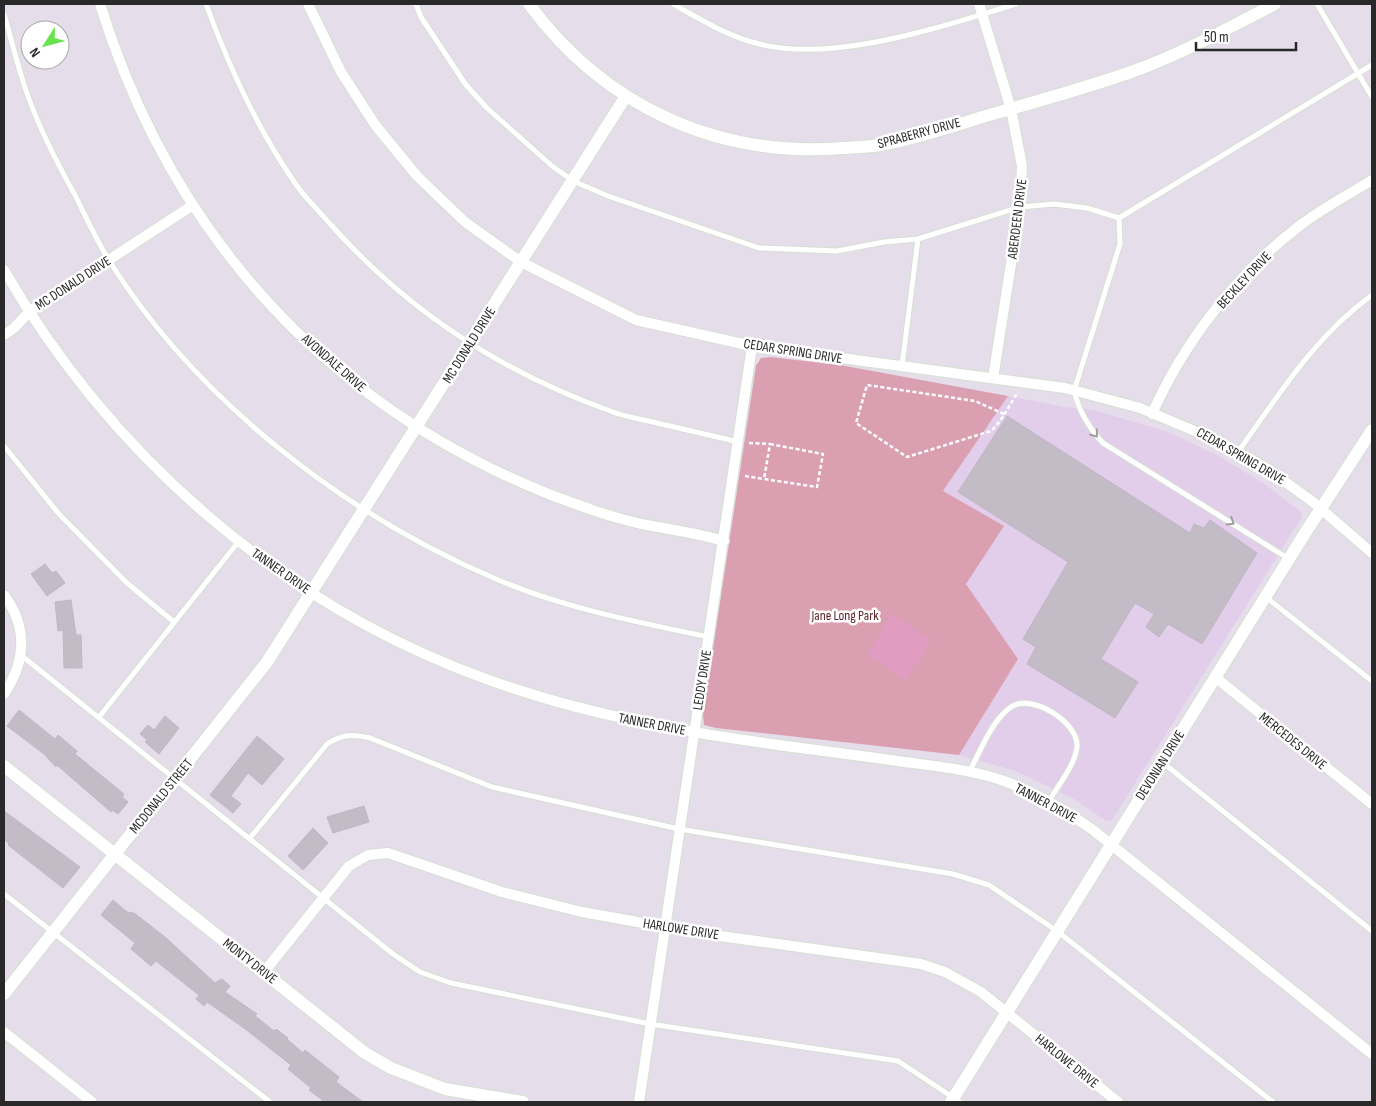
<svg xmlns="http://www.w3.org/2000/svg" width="1376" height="1106" viewBox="0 0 1376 1106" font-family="'Sofia Sans Condensed',sans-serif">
<rect width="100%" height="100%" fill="#e5ddea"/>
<path fill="#e2ceea" d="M1008,396L1064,407L1094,410L1168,432L1219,456L1263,483L1300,511L1302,517L1112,820L1106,821L1074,799L1016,771L959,755L1018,659L966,584L943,491Z"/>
<path fill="#daa0b2" d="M770,357L840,365L1008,396L943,491L1004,526L966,584L1018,659L959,755L716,728L704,725L703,714L756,366L761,358Z"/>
<path fill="#e09dc1" d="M892,614L931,640L906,680L867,655Z"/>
<path fill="#c3bbc6" stroke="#c0b7c5" d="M1007,416L1190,533L1194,524L1204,528L1210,520L1257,553L1202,644L1168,624L1159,637L1146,627L1154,614L1135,603L1101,659L1138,682L1115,718L1027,664L1036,647L1023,639L1068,562L958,492Z
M45,564L52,573L56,571L65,583L47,596L31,574Z
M71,600L76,635H81L82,668H64L63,630L58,631L55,602Z
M19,710L55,739L58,735L77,751L75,754L124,794L122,797L128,802L118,814L112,810L111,812L57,765L56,767L44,754L7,726Z
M165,716L179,728L159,754L145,742L147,740L140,734L148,725L154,730Z
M257,736L284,759L262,785L248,773L231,796L241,804L233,813L210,795Z
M364,806L369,822L333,833L327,817Z
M4,811L80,867L63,888L8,845L9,844L4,839Z
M313,828L328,843L303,870L288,856Z
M113,900L127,912L134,913L165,937L215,983L222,979L230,986L225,992L257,1014L255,1016L274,1031L276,1029L288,1038L287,1039L303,1053L305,1050L339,1077L336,1082L363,1102H325L309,1090L311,1088L288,1069L291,1065L244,1028L207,1002L204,1006L196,999L199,995L156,961L151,966L131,949L135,943L101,915Z"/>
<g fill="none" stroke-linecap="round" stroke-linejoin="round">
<g stroke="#d5e0d2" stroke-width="7">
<path id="service" d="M206,4C229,67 256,127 295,183C305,198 320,212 332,226C409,312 505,374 613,412C626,417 640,419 653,422C682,429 710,435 738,442
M416,4L421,17L466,85L487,108L552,166L573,181L608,196L759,248L837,251L884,242L918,239L1020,207L1054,204L1087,208L1119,218L1372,65
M673,4C698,18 724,34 752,42C829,66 942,26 1016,4
M1317,4L1372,97
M4,14C12,41 18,69 28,96C40,130 57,163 75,195C86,217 97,241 110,262C198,401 345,515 496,579C564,608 637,622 709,637
M1119,218L1120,244L1074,391C1079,411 1089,428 1103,443L1289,559
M902,366L918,239
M4,446L59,514L127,583L174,622
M1238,452C1278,396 1315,336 1372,295
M1267,598L1372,681
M22,656L393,954L420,972L451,983L650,1024L898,1061L960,1102
M99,717L239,541
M1162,762L1372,931
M969,772C981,751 991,721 1011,707C1031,693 1079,722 1077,747C1075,765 1058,786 1049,801
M250,838L327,744C343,734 352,734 370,738L492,787L679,829L953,874L989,885L1057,931L1273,1102
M4,894L270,1102"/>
</g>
<g stroke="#d5e0d2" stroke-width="12">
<path id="minor" d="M100,4C171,234 327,406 551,495C583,507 618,520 652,526C676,530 700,534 724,541
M308,4L341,72L376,126L417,176L465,222L521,262L636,320L752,346L1065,388L1140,408L1216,440L1266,468L1313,502L1372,553
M979,4L1011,109L1022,166L1020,207L993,378
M4,270C112,457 284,607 489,680C555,704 624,720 694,732C761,744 829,751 897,761C933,766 970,769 1004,781C1037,793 1065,810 1093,830L1372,1054
M4,335L14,328L29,312L193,205
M1152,414C1184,342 1236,275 1298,227C1321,209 1348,195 1372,180
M4,595C28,627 26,662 4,694
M1215,677L1372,804
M264,972L349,866L368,855L388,853L502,892L582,912L699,933L921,964L945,972L981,992L1118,1102
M4,1032L92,1102
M639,1102L752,346"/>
</g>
<g stroke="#d5e0d2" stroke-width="14">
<path id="tertiary" d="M529,4C604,106 717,158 843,148C856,147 869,147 880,145C919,138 958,124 996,113C1042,100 1089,87 1134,71C1183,53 1229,28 1275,4
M4,766L365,1053L391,1068L445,1089L523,1102
M4,994L267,662L626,96
M951,1102L1307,530L1372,430"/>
</g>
<path stroke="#fff" stroke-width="2.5" stroke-dasharray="4 2.5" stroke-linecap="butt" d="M1004,414L975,401L867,385L856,423L907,457L991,431C1003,420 1009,405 1018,392
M749,443L770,444
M770,444L823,454L817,487L764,479Z
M745,476L764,479"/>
<use href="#service" stroke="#fff" stroke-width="5"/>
<use href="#minor" stroke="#fff" stroke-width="10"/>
<use href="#tertiary" stroke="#fff" stroke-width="12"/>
</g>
<defs><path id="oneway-chevron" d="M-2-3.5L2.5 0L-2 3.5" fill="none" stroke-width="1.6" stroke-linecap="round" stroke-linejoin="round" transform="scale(1.25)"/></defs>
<g stroke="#9f9f9f">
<use href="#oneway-chevron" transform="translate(1095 434) rotate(51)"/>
<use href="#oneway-chevron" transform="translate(1231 522) rotate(32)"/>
</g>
<g text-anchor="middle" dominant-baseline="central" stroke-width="5" stroke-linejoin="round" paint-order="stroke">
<g font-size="14" fill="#292929" stroke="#fff">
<text transform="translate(919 133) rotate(-15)">SPRABERRY DRIVE</text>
<text transform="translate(1017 219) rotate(-83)">ABERDEEN DRIVE</text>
<text transform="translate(1244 280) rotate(-47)">BECKLEY DRIVE</text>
<text transform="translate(73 283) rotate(-33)">MC DONALD DRIVE</text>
<text transform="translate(469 345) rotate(-58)">MC DONALD DRIVE</text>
<text transform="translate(793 351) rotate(9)">CEDAR SPRING DRIVE</text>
<text transform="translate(334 363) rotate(41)">AVONDALE DRIVE</text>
<text transform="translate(1241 456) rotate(30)">CEDAR SPRING DRIVE</text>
<text transform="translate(281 571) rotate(35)">TANNER DRIVE</text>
<text transform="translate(702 680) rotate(-81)">LEDDY DRIVE</text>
<text transform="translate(652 724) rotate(11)">TANNER DRIVE</text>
<text transform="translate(1293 741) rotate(39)">MERCEDES DRIVE</text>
<text transform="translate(1160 765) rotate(-58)">DEVONIAN DRIVE</text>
<text transform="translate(161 796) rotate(-51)">MCDONALD STREET</text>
<text transform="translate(1046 803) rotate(28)">TANNER DRIVE</text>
<text transform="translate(681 929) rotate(9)">HARLOWE DRIVE</text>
<text transform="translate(250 961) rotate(38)">MONTY DRIVE</text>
<text transform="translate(1067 1061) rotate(39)">HARLOWE DRIVE</text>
</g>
<g font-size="14" fill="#5e222c" stroke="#fff">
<text x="845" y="615">Jane Long Park</text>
</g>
</g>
<rect width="1376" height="1106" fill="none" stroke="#292929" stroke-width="10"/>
<g transform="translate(45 45) rotate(234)"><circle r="24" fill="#ffffff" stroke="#a9a9a9"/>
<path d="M0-4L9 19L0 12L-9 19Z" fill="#66e44f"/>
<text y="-8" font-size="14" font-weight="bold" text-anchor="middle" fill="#292929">N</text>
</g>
<path d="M1196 42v8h100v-8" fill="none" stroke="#292929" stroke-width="2.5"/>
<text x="1204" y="42" font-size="15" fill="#292929" stroke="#ffffff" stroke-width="4" paint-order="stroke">50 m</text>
</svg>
